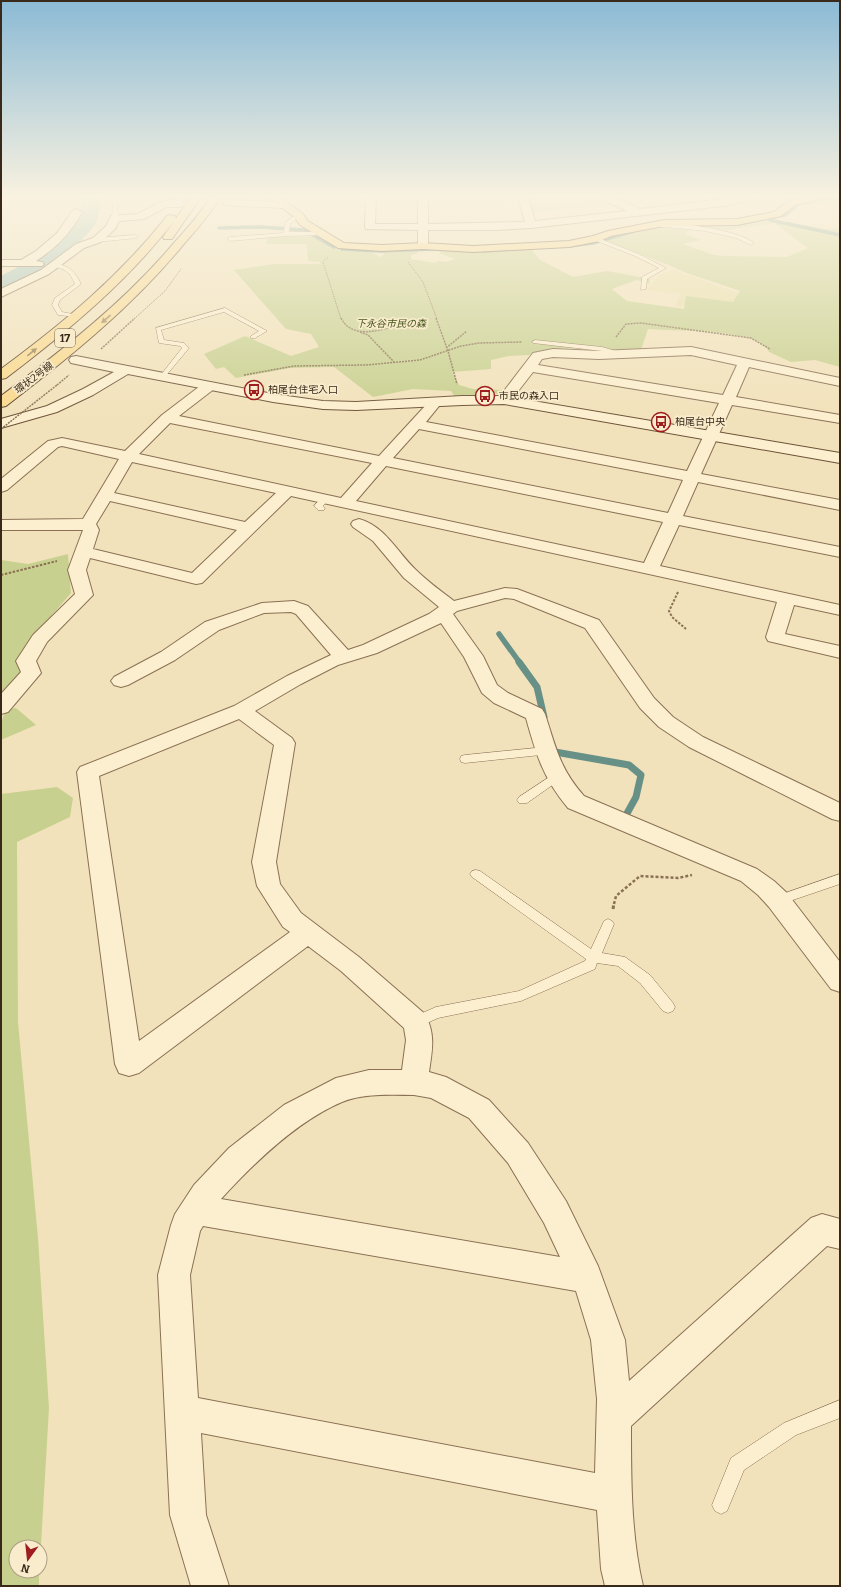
<svg xmlns="http://www.w3.org/2000/svg" width="841" height="1587" viewBox="0 0 841 1587" font-family="Bitter,'Noto Sans JP',serif">
<rect width="100%" height="100%" fill="#f2e2bb"/>
<path fill="#e8dea8" d="M674,270L744,295L840,331V333L720,306H676L680,294L647,290L659,275Z"/>
<path fill="#c8d08f" d="M529,197H600L615,203L532,212Z
M835,197H840V207L808,202Z
M776,220L825,229H840V367L815,360L791,362L769,352C767,346 757,340 750,338C719,330 680,331 648,329L641,350C613,350 585,348 556,348L569,350L540,351L529,355L509,356L491,360V369L452,372L459,385L473,389L503,390L499,394L455,397L451,391L413,389L373,397L334,367L290,368L236,378L224,367L216,369L204,354L245,336L291,356L319,347L311,334L286,329L234,270L274,264H320V262L308,261L307,244H266L267,238L272,237L315,236L334,248L370,252L381,257L385,254L379,252L417,249L418,253L411,255V259L435,263L438,261L447,262L455,259L441,254L438,250L477,252L532,250L540,260L573,277L607,271L650,279L649,284L637,280L612,289L627,301L684,309L686,296L733,302L740,291L684,272L669,265L605,241C631,229 661,226 689,229L685,234L701,240L683,244L714,255L726,256L787,257L808,248L774,223L727,230L676,226C691,225 705,227 720,227C739,227 758,223 776,220Z
M68,554L71,593L29,642L23,674L1,700V560L28,564Z
M16,708L36,725L1,740C1,726 0,708 16,708Z
M57,787L73,798L70,817L17,842L18,1022L38,1238L49,1408L40,1562V1547H16V1571H39V1586H1V794Z"/>
<g fill="none" stroke-linecap="round" stroke-linejoin="round">
<path stroke="#679086" stroke-width="3.5" d="M770,220L840,235
M739,224L785,215L799,204L840,197
M219,228L261,227L304,230L334,247
M570,246L593,243L634,231
M342,249L379,251L434,249
M483,251L528,248"/>
<path stroke="#679086" stroke-width="5.5" d="M499,634L520,663"/>
<path stroke="#679086" stroke-width="7" d="M519,662L537,687L544,717
M552,748L555,752L629,765L641,775L636,797L625,817L631,819"/>
<path fill="#a0c2b8" fill-rule="evenodd" d="M81,197H100C101,205 100,213 97,221C90,239 20,294 1,289V276C24,264 62,243 77,221C81,214 81,205 81,197Z"/>
<g stroke="#8a7154" stroke-width="1">
<path id="lane" d="M111,197H115L117,204L118,218L115,220L112,218L113,204Z
M298,213L301,215L290,224L289,232H321L324,234L323,235L286,236L230,241L227,239L230,237L283,233L286,222Z
M650,223C659,225 669,224 678,224C695,225 742,232 754,243L751,245L736,238L705,231L678,228L648,226L647,225Z
M135,235L137,236V238L97,242L94,240L97,238Z
M594,238H598L639,254L666,268L647,279L646,289L641,290L642,277L659,268L635,256L594,240Z
M55,263C69,266 75,271 81,284L60,300L58,305L62,312L78,315V317L58,315L52,305L55,298L75,284C70,272 65,269 53,266L52,265Z
M225,308L267,331L255,338H251V336L259,331L224,312L161,330L164,340L184,343L189,348L164,378H160V376L182,348L180,346L159,343L156,328Z
M535,340L602,347L626,354L623,356L602,351L533,343L532,342Z
M323,496H326L330,498L323,506L325,508L324,510H318L314,506Z
M546,747L550,748L551,751L550,754L465,763L461,762L460,759L461,756L465,755Z
M557,772L561,773L562,776L561,779L527,803H519L517,800L519,797Z
M476,870L480,871L591,949L604,921L608,919L612,921L614,924L602,953L625,957L650,975L673,1003L675,1007L673,1011L668,1013L663,1011L640,983L618,966L597,963L595,969L521,1001L438,1018L416,1028L411,1026L409,1022L411,1018L436,1007L519,991L585,961L586,959L472,877L470,874L472,871Z
M840,874V884L778,905L774,903L772,900L774,897Z
M840,1400V1418L796,1435L744,1470L727,1511L721,1514L715,1511L712,1505L731,1458L784,1423Z"/>
</g>
<g stroke="#8a7154" stroke-width="2">
<path id="street" d="M366,197H376L375,224H418V197H428V224L525,222L518,197H528L535,221L627,211L601,199L599,197H612L640,209L740,197H756L754,199L731,205L531,228L497,230H428V246L423,249L418,246V230L366,229L365,227Z
M791,197H809L811,199L806,202L793,199Z
M169,200L181,201L186,204L181,207H166L144,219L119,221L115,229L101,242L84,248L49,274L1,297V289L41,270L76,244L93,238L106,226L111,216L138,214L158,203Z
M227,200L282,202L287,205L282,208L224,205L222,203Z
M77,209L82,212C71,233 56,248 36,261L42,262L44,264L42,266H1V260H21L36,251L57,233L73,210Z
M691,347L840,378V386L749,367L736,397L840,415V423L732,405L701,474L840,500V510L698,482L683,516L840,547V557L679,525L660,566L840,605V615L794,605L785,634L840,646V658L768,641L766,637L777,602L291,496L202,583L196,584L90,558L86,570L93,595L47,642L36,661L41,673L8,712L1,714V694L21,672L16,661L33,635L75,594L68,570L83,530H1V520L83,519L119,459L62,446L58,447L7,490L1,492V479L48,441L53,440L62,438L125,451L162,415L204,383H214L216,386L214,389L179,416L379,456L425,406L423,403L425,400L430,399L435,400L439,406L426,422L687,471L719,403L533,372L509,403L504,404L499,403L497,400L533,353L553,349L599,351ZM691,355L737,365L723,395L538,365L542,359L553,357L599,359ZM170,423L372,463L341,498L139,454ZM419,429L683,480L668,513L393,458ZM132,462L276,493L245,522L114,493ZM386,466L663,522L644,563L356,501ZM110,501L237,530L192,573L93,549L99,530L96,524Z
M359,519C385,526 397,552 416,570C427,581 441,591 454,601L505,588L517,589L599,620L654,698L673,717L703,737L840,803V821L832,819L689,747L659,727L640,708L585,628L514,599L505,598L457,611L453,614L483,656L497,685L508,693L542,709L545,714C556,748 560,769 584,796L757,869L774,881L787,893L840,962V992L831,989L769,907L758,895L741,881L568,808C543,778 536,754 526,718L494,703L482,693L464,657L441,623L377,653L338,665L301,684L255,711L292,738L295,743L276,862L280,884L301,913L359,957L425,1014C436,1035 432,1050 429,1072L446,1077L489,1100L528,1143L566,1201L598,1266L625,1340L629,1381L811,1218L822,1214L840,1219V1249L827,1246L631,1426C631,1478 631,1536 643,1586H605L601,1569L597,1510L201,1433L206,1515L229,1586H191L170,1515L158,1275L171,1225L175,1214L194,1185L229,1148L284,1105L336,1078L369,1070H402L406,1040L404,1028L341,971L308,946L139,1073L129,1076L119,1073L115,1064L77,772L80,767L234,706L287,676L331,655L296,614L291,612L264,613L219,630L175,660L128,685L121,687L114,685L111,681L114,677L161,652L205,622L262,603L294,601L308,606L348,650L363,645L429,614L439,607L404,578L373,541L353,527L351,524L353,521ZM239,719L274,745L252,862L257,886L283,927L290,932L139,1041L99,776ZM414,1095L431,1098L469,1118L508,1163L544,1223L560,1257L221,1199C253,1164 297,1121 342,1102C364,1093 390,1095 414,1095ZM203,1226L576,1291L591,1340L597,1399L595,1473L198,1398L190,1275L200,1231Z"/>
</g>
<g stroke="#6c5237" stroke-width="2">
<path id="secondary" d="M76,356L273,394L323,401L356,402L462,396H504L840,453V463L504,404L462,405L356,410L323,409L273,402L128,374L93,395L57,412L1,428V419L47,406L83,389L114,372L71,363L69,360L71,357Z"/>
</g>
<g stroke="#573f29" stroke-width="2">
<path id="primary" d="M191,197H201L172,239H164L163,237Z
M210,197H220C210,215 196,230 183,245C132,307 70,357 6,406L1,407V396C63,350 124,302 174,243C187,228 201,214 210,197Z
M268,197H279L302,213L308,221L344,243L382,245L423,243L473,246L569,241L593,236L608,231L664,220L737,219L774,212L789,201L805,197H821L819,199L795,205L781,216L737,225L664,226L611,236L600,241L569,247L473,252L423,249L382,251L338,248L300,225L294,217Z
M171,215L175,216L176,218L175,220C127,282 68,331 6,378L1,379V369C62,324 120,276 167,216Z"/>
</g>
<path stroke="#8a7154" stroke-width="1" stroke-dasharray="1.5 1" stroke-linecap="butt" d="M328,257L323,262L341,319
M408,262L423,282L437,319
M134,319L165,291L181,269"/>
<path stroke="#8a7154" stroke-width="1.5" stroke-dasharray="2 1" stroke-linecap="butt" d="M341,318C353,342 385,328 405,324
M436,318L448,351L457,384
M360,332L368,335L394,362
M616,337L626,324L641,323L751,338L770,349
M446,348L467,331
M101,349L135,318
M244,375L294,366L366,365L420,360L461,346L479,343L522,342
M57,385L69,375"/>
<path stroke="#8a7154" stroke-width="2" stroke-dasharray="2.5 1.5" stroke-linecap="butt" d="M1,575L57,561
M678,592L669,611L672,617L686,629"/>
<path stroke="#8a7154" stroke-width="2.5" stroke-dasharray="3 2" stroke-linecap="butt" d="M614,904L616,896L640,876L678,878L692,875"/>
<path stroke="#8a7154" stroke-width="3" stroke-dasharray="3.5 2.5" stroke-linecap="butt" d="M613,909L614,903"/>
<use href="#lane" fill="#fcefcf" fill-rule="evenodd"/>
<use href="#street" fill="#fcefcf" fill-rule="evenodd"/>
<use href="#secondary" fill="#fcefcf" fill-rule="evenodd"/>
<use href="#primary" fill="#f9d98e" fill-rule="evenodd"/>
<path stroke="#8a7154" stroke-width="1.5" stroke-dasharray="2 1" stroke-linecap="butt" d="M1,429L57,385"/>
</g>
<defs><path id="oneway-solid" d="M-6-.8H1V-3.2L6.5 0L1 3.2V.8H-6Z"/></defs>
<g fill="#988154">
<use href="#oneway-solid" transform="translate(106 319) rotate(139)"/>
<use href="#oneway-solid" transform="translate(32 352) rotate(-39)"/>
</g>
<linearGradient id="sky" x2="0" y2="1"><stop stop-color="#8bbad5"/><stop offset="0.47" stop-color="#f9f2e0"/><stop offset="1" stop-color="#f9f2e0" stop-opacity="0"/></linearGradient>
<rect width="841" height="419" fill="url(#sky)"/>
<defs>
<g id="bus-ring" transform="scale(1)"><circle r="9.5" fill="#f8eccc" stroke="#9e1e1f" stroke-width="1.5"/><path d="M-5-6H5V4H4V6H2V4H-2V6H-4V4H-5ZM-3.5-4V0h7V-4ZM-3.5 1.2v1.5H-2V1.2ZM2 1.2v1.5H3.5V1.2Z" fill="#9e1e1f"/></g>
</defs>
<g fill-rule="evenodd">
<use href="#bus-ring" x="254" y="390"/>
<use href="#bus-ring" x="485" y="396"/>
<use href="#bus-ring" x="661" y="422"/>
</g>
<g text-anchor="middle" dominant-baseline="central" stroke-width="3.5" stroke-linejoin="round" paint-order="stroke">
<g font-size="10" font-style="italic" fill="#48561f" stroke="#f8eccc">
<text x="391" y="324">下永谷市民の森</text>
</g>
<g font-size="10" fill="#38291a" stroke="#f8eccc">
<text transform="translate(34 378) rotate(-37)">環状2号線</text>
</g>
<g font-size="10" fill="#38291a" stroke="#f8eccc" text-anchor="start">
<text x="268" y="390">柏尾台住宅入口</text>
<text x="499" y="396">市民の森入口</text>
<text x="675" y="422">柏尾台中央</text>
</g>
<rect fill="#f8eccc" stroke="#72644f" stroke-width="1" x="55" y="329" width="20" height="18" rx="3"/>
<g font-size="11" font-weight="bold" fill="#38291a">
<text x="65" y="338">17</text>
</g>
</g>
<rect width="841" height="1587" fill="none" stroke="#38291a" stroke-width="4"/>
<g transform="translate(28 1559) rotate(195)"><circle r="19" fill="#f8eccc" stroke="#ab9e85"/>
<path d="M0-3L7 15L0 10L-7 15Z" fill="#9e1e1f"/>
<text y="-6" font-size="11" font-weight="bold" text-anchor="middle" fill="#38291a">N</text>
</g>
</svg>
